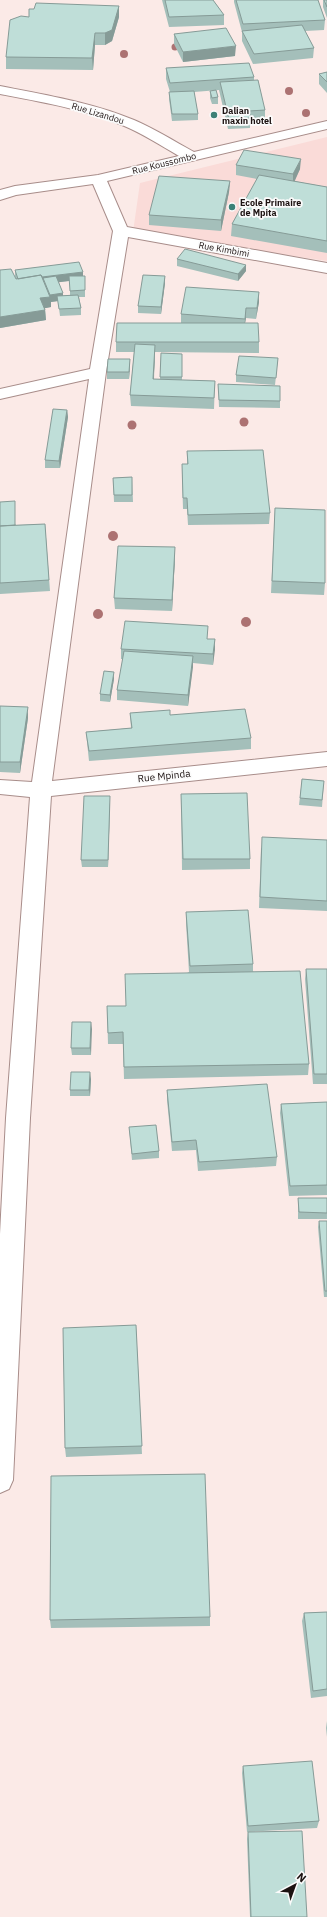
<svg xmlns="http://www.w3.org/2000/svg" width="327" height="1917" viewBox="0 0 327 1917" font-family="'IBM Plex Sans',sans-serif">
<rect width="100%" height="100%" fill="#fbeae7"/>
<path fill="#fadbd8" d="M327,137V261L133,232L140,183Z"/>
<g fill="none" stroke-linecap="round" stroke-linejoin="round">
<g stroke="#a88d8a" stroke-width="2">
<path id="minor" d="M0,86C45,95 91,102 134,120C155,129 174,141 194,152L327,121V129L107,181L127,227L327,263V273L128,237L106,372L52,781L327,752V766L51,796L30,1118L13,1480L9,1489L0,1493V1234L6,1118L30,797L0,794V780L32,782L89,379L0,399V389L90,369L113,231L93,184L16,195L0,200V190L15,186L98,175L179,156C160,145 142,133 122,125C83,109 41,102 0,94Z"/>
</g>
<use href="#minor" fill="#fff" fill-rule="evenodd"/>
</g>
<g fill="#ac7272">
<circle cx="175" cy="47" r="3.5"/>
<circle cx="124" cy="54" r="4"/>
<circle cx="289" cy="91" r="4"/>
<circle cx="306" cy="113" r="4"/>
<circle cx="244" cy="422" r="4.5"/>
<circle cx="132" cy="425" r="4.5"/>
<circle cx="113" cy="536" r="5"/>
<circle cx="98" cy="614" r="5"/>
<circle cx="246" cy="622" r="5"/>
</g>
<path fill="#a4bfba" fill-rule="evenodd" d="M162,0H213L224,15V25L169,27Z
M234,0H318L325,20L324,30L305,31L314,48L313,58L253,64L242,41V32L234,2Z
M323,0H327V18L323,7Z
M119,6V17L112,41L105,45H95L93,70L6,69V57L29,17Z
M174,34L235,56L183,62L174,44Z
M166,68L254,77V80L265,110V120L250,121V128L228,129L219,90L194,92L198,114V120L172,121L169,99V92H170L166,79Z
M327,72V93L319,84V74Z
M210,91L218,97V104H212L210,98Z
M236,165L300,169L294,181L327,187V253L231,236L232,224L257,179L236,175Z
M230,181L229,192L221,231L149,225V215Z
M177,259L246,271L238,281L177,266Z
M0,270L16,279L15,277V270L83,272V276H85V297H79L81,308V315L60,316L58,301L51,302V307L45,308L46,320L0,328ZM70,281V295L63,296L58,282Z
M165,276V283L161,314L138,313V306Z
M259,292V302L256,319L246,318L245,323L259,342V353L155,352L154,379H160L161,353L182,354V380L215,381L214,409L131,406L130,395L134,352H116V342L181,323V314Z
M278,358L275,385L236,382V375Z
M130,359V366L129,379H107V372Z
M218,384L280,401V408L219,407Z
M67,410L68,417L60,468H45V460Z
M187,451L270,513L269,524L188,525L187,509H183L182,475V464H187Z
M132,477L133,502H114L113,478Z
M0,502L16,525L45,524L50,591L0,594Z
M275,508L325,583L324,595L271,593Z
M175,558L172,611L115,609L114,598Z
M208,639H215L213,665L193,663L188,706L117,700V690L123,659H121V649Z
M114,679L110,702L100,701V694Z
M0,706L28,718L20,773L0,772Z
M130,713L170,715L251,738V749L89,761L87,742L86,732L131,728Z
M302,779L324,781L322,807L299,805Z
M181,794L250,859V869L182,870Z
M110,803L108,867H82L81,860Z
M327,840V911L259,908L261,848Z
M186,912L253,964V971L309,1064L308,1075L124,1079L123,1044H108L107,1006H126L189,972L186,923Z
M306,969H327V1084H313L305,979Z
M91,1022V1055H72L71,1048Z
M91,1079L90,1096H70V1090Z
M167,1090L277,1157L276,1166L198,1171L196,1150L172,1151L167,1100Z
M327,1102V1195L289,1196L280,1113L281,1104Z
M129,1127L159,1151V1158L132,1160Z
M298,1198H327V1219H298Z
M319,1221H327V1297H324L318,1227Z
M136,1325L142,1454L66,1457L65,1448Z
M327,1612V1696L311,1698L302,1621L304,1613Z
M210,1617V1626L51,1628L50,1620Z
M327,1721V1737L326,1728Z
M243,1766L319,1821L317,1828L247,1832L242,1773Z
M248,1832L307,1917H250L247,1839Z"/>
<path fill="#869b97" d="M119,6V17L112,41L105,45V33Z
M95,33V45L93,70L92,58Z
M236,46L235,56L183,62V52Z
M301,159L300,169L293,185V174Z
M230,181L229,192L221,231V220Z
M246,265V271L238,281V274Z
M83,272V279L46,284L43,278L44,284L19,280Z
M165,276V283L161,314V307Z
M259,292V302L256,319L257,308Z
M63,293V300L57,296L58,301L51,302V307L41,309L40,298L50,297V295Z
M246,308V318L244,329L245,319Z
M45,310L46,320L0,328V317Z
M155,345V356L153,390V379Z
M130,359V366L129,379V372Z
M67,410L68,417L60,468L59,461Z
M175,547V558L172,611V600Z
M215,639V650L213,665V654Z
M193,656V667L188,706V695Z
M114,672V679L110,702V695Z
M28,707V718L20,773V762Z
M110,796V803L108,867V860Z
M91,1022L92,1029L91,1055L90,1048Z
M90,1072L91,1079L90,1096L89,1090Z"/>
<path fill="#bfded8" stroke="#869b97" d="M165,0H213L224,15L169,17Z
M236,0H318L325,20L243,24Z
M324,0H327V7Z
M36,3L119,6L112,30L105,33H95L92,58L6,57L10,20L21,16L29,17V9H34Z
M302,25L314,48L254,54L242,31Z
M226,28L236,46L183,52L174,34Z
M249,63L254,77L170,83L166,68Z
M327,72V82L319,74Z
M258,80L265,110L249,111L251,118L229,119L220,82Z
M216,90L218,97L212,98L210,91Z
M194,91L198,114H172L169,92Z
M244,150L301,159L293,174L236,165Z
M259,175L327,187V241L232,224Z
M159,176L230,181L221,220L149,215Z
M185,249L246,265L238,274L177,259Z
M79,262L83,272L42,277L41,275L18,279L15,270Z
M11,269L16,279L41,275L50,297L40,298L45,310L0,317V270Z
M143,275L165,276L161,307L138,306Z
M56,276L63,293L50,295L43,278Z
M69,276H85V290L70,291Z
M186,287L259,292L257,308H246L245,319L181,314Z
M78,295L81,308L59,309L57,296Z
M117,323H258L259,342H116Z
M135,344L155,345L153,379L215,381L214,398L130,395Z
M161,353L182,354V377H160Z
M239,356L278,358L276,378L236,375Z
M108,359H130L129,372H107Z
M218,384L280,386V401L219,400Z
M53,409L67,410L59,461L45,460Z
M263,450L270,513L188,515L187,498H183L182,464H188L187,451Z
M132,477V495H114L113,478Z
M15,501V525L0,526V502Z
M275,508L325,510V583L272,581Z
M45,524L49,580L0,583V526Z
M118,546L175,547L172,600L114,598Z
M125,621L208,626L207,639H215L213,654L121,649Z
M124,651L193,656L188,695L117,690Z
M104,671L114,672L110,695L100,694Z
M0,706L28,707L20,762H0Z
M245,709L251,738L89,751L86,732L132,728L130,713L170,710V715Z
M302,779L324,781L322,800L300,798Z
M247,793L250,859H183L181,794Z
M84,796H110L108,860H81Z
M262,837L327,840V901L260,897Z
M248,910L253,964L190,966L186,912Z
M306,969H327V1074H314Z
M300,971L309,1064L124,1067L123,1032L108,1033L107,1006H126L125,974Z
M72,1022H91L90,1048H71Z
M71,1072H90L89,1090H70Z
M267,1084L277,1157L199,1162L196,1140L172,1142L167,1090Z
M327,1102V1185L290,1186L281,1104Z
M156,1125L159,1151L132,1154L129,1127Z
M298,1198H327V1213L299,1212Z
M319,1221H327V1291H325Z
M136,1325L142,1446L65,1448L63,1328Z
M205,1474L210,1617L50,1620L51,1476Z
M327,1612V1689L313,1691L304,1613Z
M312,1761L319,1821L248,1826L243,1766Z
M302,1831L307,1917H251L248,1832Z"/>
<g fill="#3c8177" stroke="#fbfbfb" stroke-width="1.5">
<circle cx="214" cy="115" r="4"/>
<circle cx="232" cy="207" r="4"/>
</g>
<g text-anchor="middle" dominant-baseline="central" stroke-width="3.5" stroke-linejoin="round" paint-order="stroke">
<g font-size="9" font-weight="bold" fill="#1c1211" stroke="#fbfbfb" text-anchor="start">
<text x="222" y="110">Dalian<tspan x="222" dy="10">maxin hotel</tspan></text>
<text x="240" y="202">Ecole Primaire<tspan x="240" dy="10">de Mpita</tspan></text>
</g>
<g font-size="9" fill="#1c1211" stroke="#fbfbfb">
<text transform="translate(98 113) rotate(17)">Rue Lizandou</text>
<text transform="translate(164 163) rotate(-14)">Rue Koussombo</text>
<text transform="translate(224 249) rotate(10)">Rue Kimbimi</text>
</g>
<g font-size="10" fill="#1c1211" stroke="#fbfbfb">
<text transform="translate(164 776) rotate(-6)">Rue Mpinda</text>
</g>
</g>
<g transform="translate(295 1885) rotate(41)" stroke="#fbfbfb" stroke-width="3" paint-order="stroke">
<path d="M0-3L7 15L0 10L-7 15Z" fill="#1c1211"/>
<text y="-6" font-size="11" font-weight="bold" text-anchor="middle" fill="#1c1211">N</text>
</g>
</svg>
